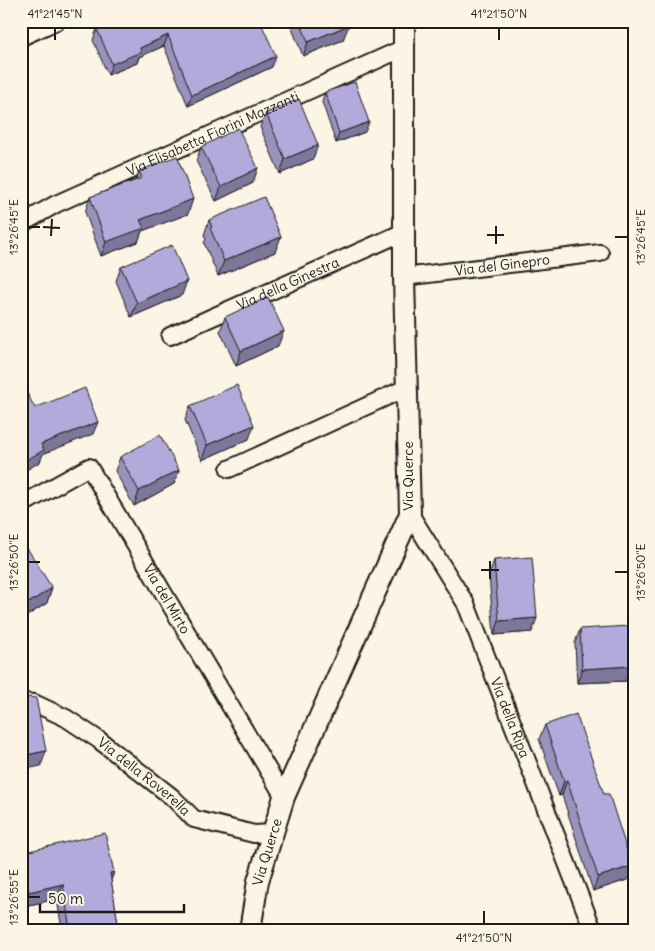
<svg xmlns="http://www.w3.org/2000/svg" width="655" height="951" viewBox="0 0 655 951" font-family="Delius,sans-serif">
<rect width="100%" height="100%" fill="#fcf5e5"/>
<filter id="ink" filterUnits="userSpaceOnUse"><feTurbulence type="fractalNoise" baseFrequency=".02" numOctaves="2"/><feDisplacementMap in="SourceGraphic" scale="10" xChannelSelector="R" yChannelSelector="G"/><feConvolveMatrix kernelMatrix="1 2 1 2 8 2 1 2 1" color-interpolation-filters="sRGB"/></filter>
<g filter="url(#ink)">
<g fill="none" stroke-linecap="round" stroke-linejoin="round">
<g stroke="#1c1c1c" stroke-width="20">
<g id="minor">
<path d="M21,37L57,21"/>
<path id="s1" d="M21,224L56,204L406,47"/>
<path id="s2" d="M404,277L600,253"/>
<path id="s3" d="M170,336L406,231"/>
<path d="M229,469L406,388"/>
<path id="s4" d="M21,505L89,467L284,797"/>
<path id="s5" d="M410,514L466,604L593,930"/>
<path id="s6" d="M21,702L34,703L66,718L99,740L172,797L194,819L254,834L272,833"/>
</g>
</g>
<g stroke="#1c1c1c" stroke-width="24">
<g id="tertiary">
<path id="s7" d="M250,930L258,881L284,797L410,514L404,277V21"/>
</g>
</g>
<use href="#minor" stroke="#fcf5e5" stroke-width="16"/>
<use href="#tertiary" stroke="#fcf5e5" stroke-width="20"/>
</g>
<path fill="#9992bc" stroke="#1c1c1c" d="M260,21L272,67L188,106L164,46L139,57L137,63L108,75L93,40L97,29Z
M289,21H347L343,40L303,56Z
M325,92L365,132L336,143L322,102Z
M266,113L313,159L280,174L260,127Z
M201,147L253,183L216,201L196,161Z
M139,171L188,214L142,231L138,242L101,256L85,212L90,197L136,180Z
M209,220L275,252L218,276L204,243L206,239L204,235Z
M121,267L182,295L131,317L116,281Z
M225,317L278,346L236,366L220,331Z
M190,406L249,439L202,460L185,420Z
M120,457L179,470L174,484L134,506L115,471Z
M21,538L47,603L22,619L21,618Z
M494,560L532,632L494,635L489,575Z
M580,629L631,666L626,681L577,683L575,643Z
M545,725L604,794L627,880L593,891L562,795L559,796L539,739Z
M634,802V812L632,807Z
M21,853L114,872L111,880L119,930H62L57,899L24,906L21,896Z"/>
<path fill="#7d7799" stroke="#1c1c1c" d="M349,25L343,40L303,56L308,42Z
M168,35L164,46L139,57L137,63L108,75L112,64L140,48Z
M276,56L272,67L188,106L192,95Z
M369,122L365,132L336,143L339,133Z
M318,145L313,159L280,174L285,159Z
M258,168L253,183L216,201L221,187Z
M193,199L188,214L142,231L138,242L101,256L106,242L140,220Z
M281,237L275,252L218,276L224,261Z
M187,281L182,295L131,317L137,303Z
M284,331L278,346L236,366L241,351Z
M98,422L93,434L43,454L40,462L21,473V463L41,444Z
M254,425L249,439L202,460L207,445Z
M179,470L174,484L134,506L139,491Z
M52,588L47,603L22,619L27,604Z
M537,618L532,632L494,635L499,621Z
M631,666L626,681L577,683L582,669Z
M46,751L41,766L21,770V756Z
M567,780L562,795L559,796L564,781Z
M632,866L627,880L593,891L598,877Z
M114,872L109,886L110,873Z
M63,884L57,899L24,906L29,892Z"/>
<path fill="#b2aadb" stroke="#1c1c1c" d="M115,21H260L276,56L192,95L168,35L140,48L141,52L112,64L97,29Z
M300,21H347L349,25L308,42Z
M355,82L369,122L339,133L325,92Z
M299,99L318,145L285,159L266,113Z
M238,128L258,168L221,187L201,147Z
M177,156L193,199L140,220L144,228L106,242L90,197L142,178L139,171Z
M264,197L281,237L224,261L210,228L212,227L209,220Z
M172,245L187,281L137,303L121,267Z
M268,297L284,331L241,351L225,317Z
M21,382L35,408L85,388L98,422L41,444L44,450L21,463Z
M237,385L254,425L207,445L190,406Z
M160,435L179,470L139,491L120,457Z
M21,538L52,588L27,604L21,595Z
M532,557L537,618L499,621L494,560Z
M629,626L631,666L582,669L580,629Z
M21,695L25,697L36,698L46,751L21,756Z
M576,714L604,794H609L632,866L598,877L567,780L564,781L545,725Z
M105,833L114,872L110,873L119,930H70L63,884L29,892L21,859V853Z"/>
</g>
<path fill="none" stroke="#1c1c1c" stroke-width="2" d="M55,40V28M499,40V28M28,227H40M43,227L60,228M487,235H504M51,236L52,219M615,237H628M496,244V226M28,562H40M481,570H499M615,572H628M490,579V561M28,897H40M484,924V911"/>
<g text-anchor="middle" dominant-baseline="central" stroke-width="4" stroke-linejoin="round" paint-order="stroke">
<g font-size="14" fill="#1c1c1c" stroke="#fcf5e5">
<text stroke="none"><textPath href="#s1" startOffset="212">Via Elisabetta Fiorini Mazzanti</textPath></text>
<text stroke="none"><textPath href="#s2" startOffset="99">Via del Ginepro</textPath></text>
<text stroke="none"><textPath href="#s3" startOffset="129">Via della Ginestra</textPath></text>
<text transform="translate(408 476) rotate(-90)">Via Querce</text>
<text stroke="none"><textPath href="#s4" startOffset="231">Via del Mirto</textPath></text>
<text stroke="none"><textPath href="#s5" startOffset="228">Via della Ripa</textPath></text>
<text stroke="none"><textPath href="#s6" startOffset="146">Via della Roverella</textPath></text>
<text stroke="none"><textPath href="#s7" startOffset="80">Via Querce</textPath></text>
</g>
</g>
<rect width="655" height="951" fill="none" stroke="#fcf5e5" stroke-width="55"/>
<path d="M40 904v8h144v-8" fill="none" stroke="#1c1c1c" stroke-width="2.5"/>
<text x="48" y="904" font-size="15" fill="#1c1c1c" stroke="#fcf5e5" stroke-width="4" paint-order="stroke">50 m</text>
<rect x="28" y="28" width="600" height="896" fill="none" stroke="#1c1c1c" stroke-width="2"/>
<g font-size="12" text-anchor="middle" fill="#1c1c1c">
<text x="55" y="18">41°21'45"N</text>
<text x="499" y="18">41°21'50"N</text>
<text transform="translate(14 227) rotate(-90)" y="4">13°26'45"E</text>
<text transform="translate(641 237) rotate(-90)" y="4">13°26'45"E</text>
<text transform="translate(14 562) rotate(-90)" y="4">13°26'50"E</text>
<text transform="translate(641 572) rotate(-90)" y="4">13°26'50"E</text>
<text transform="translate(14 897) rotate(-90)" y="4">13°26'55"E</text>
<text x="484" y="942">41°21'50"N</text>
</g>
</svg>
